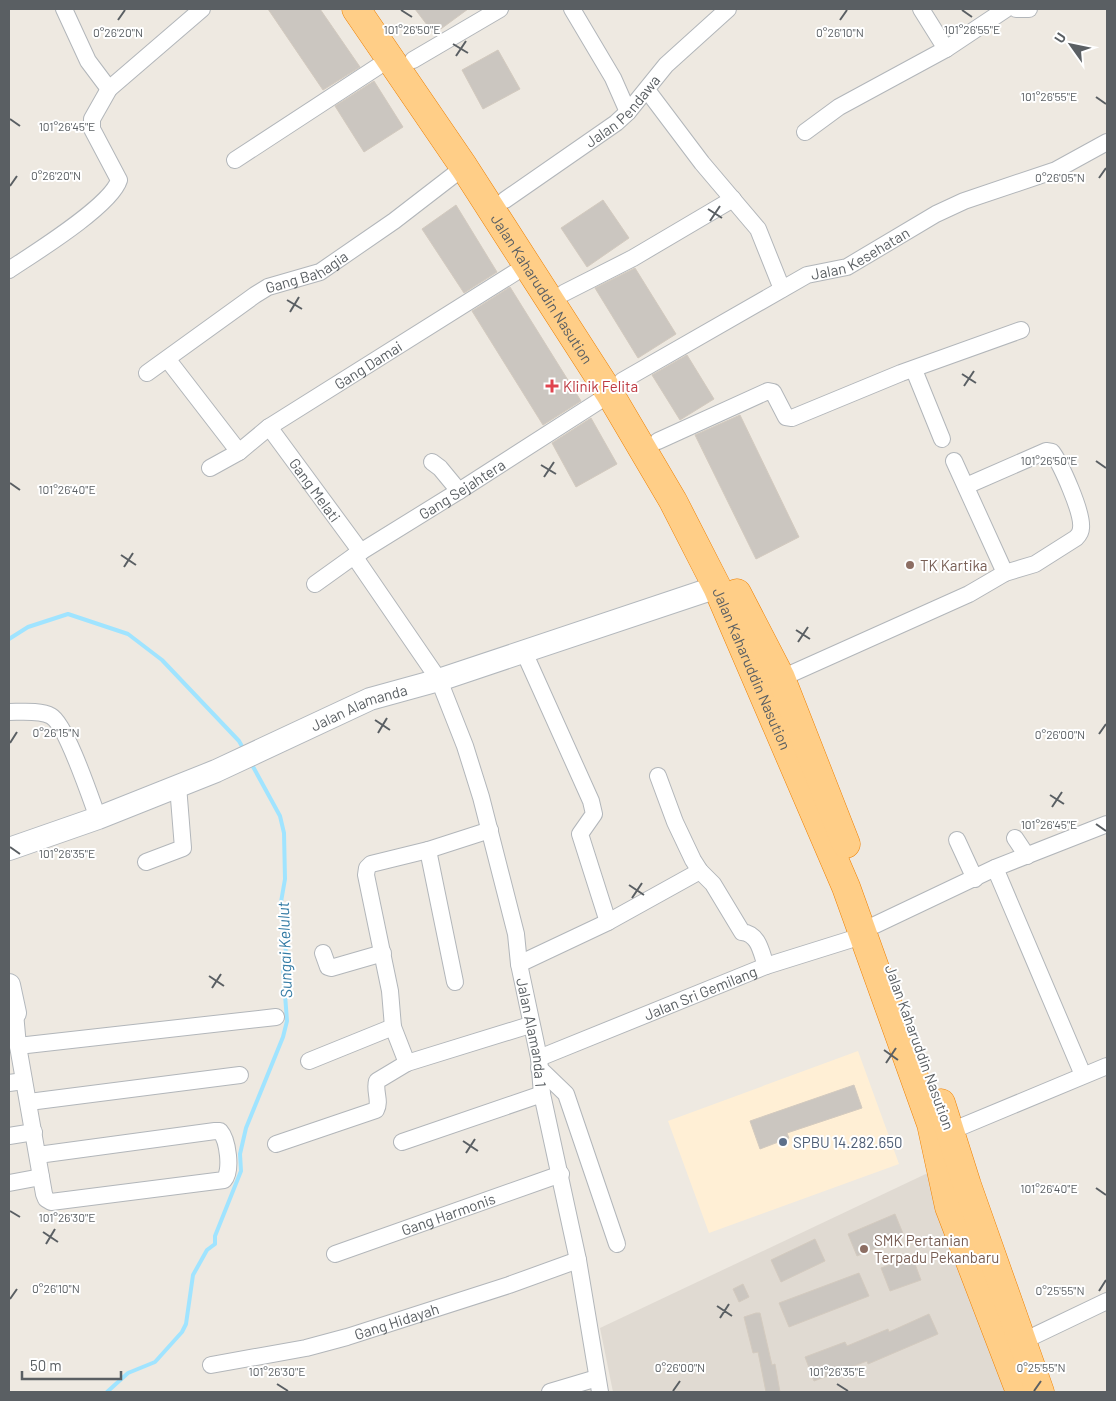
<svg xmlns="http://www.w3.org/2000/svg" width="1116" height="1401" viewBox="0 0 1116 1401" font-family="Barlow,sans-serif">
<rect width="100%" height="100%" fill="#eee9e1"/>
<path fill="#ffefd5" d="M858,1051L899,1164L709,1233L668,1121Z"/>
<path fill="#e0dad2" d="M932,1171L1012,1392H613L600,1328Z"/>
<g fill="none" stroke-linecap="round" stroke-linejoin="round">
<path stroke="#a0e4ff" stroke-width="4" d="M9,639L28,627L68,614L128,634L162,660L239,741L244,750
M107,1392L128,1373L155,1362L182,1332L186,1324L193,1275L207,1250L215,1244V1236L241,1171L240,1154L246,1128L283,1037L287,1021L283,968L286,954L281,902L285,879L284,833L280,816L251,763"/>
</g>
<path fill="#cbc6c0" stroke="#d3cabf" d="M268,9H320L360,67L323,90Z
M415,9H468L434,34Z
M498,50L520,89L483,109L462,70Z
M374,81L403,127L364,152L335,106Z
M603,200L629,238L587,267L561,228Z
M456,205L497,272L464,293L422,229Z
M635,268L676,334L638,358L595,288Z
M510,287L581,401L543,425L472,311Z
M687,355L714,399L680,420L652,375Z
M740,415L799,537L756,559L695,435Z
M591,418L617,464L576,487L552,443Z
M854,1085L862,1108L787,1133L789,1138L760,1149L750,1121Z
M895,1214L904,1236L857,1256L848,1234Z
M815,1239L825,1261L781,1282L771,1260Z
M912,1256L921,1280L890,1291L881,1268Z
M859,1273L869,1296L789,1327L779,1303Z
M743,1284L749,1297L739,1302L733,1289Z
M756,1313H760L772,1365L775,1364L780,1392H766L758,1352L753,1353L744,1317Z
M929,1314L938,1334L868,1364L867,1361L814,1381L805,1357L845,1342L847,1346L888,1329L889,1332Z"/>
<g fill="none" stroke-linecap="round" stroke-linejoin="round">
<g stroke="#b2b6ba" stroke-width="18">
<g id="street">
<path d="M64,9L88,61L109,89"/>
<path d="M572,9L613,78L628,112"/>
<path d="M921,9L946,49"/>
<path d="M1016,9H1029"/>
<path d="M413,60L500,9"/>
<path d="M647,90L702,163L758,229L782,289"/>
<path d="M805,132L839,107L946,49L1006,9"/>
<path d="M235,160L391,58"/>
<path id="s1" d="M505,200L616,123L628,112L666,65L728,9"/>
<path d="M9,270C33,254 111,206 119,180L92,129V119L109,89L202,9"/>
<path d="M564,293L633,258L733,199"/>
<path d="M168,360L239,452"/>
<path d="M914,370L942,439"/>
<path id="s2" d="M147,373L255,295L268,287L320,272L394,221L464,167"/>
<path id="s3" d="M622,381L807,275L847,267L936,214L964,201L1056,170L1107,142"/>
<path id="s4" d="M269,427L361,552"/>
<path d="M658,441L768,391L773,392L786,417L792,418L901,373L1021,330"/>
<path d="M954,461L1005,573"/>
<path d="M432,462L440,468L459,491"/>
<path id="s5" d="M210,468L239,452L269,427L527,265"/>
<path id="s6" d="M354,556L439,680L465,746L481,797L516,934L519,964L539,1058L542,1094L578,1260L600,1392"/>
<path id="s7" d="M315,584L354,556L459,491L610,394"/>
<path d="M524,652L591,801L594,814L580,834L608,922"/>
<path d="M775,681L969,594L1005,573L1035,564L1076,538C1079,535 1081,532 1081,528C1083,513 1061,464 1052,452L1046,451L966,486"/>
<path d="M9,712C20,712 41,710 51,716C66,724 91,799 98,818"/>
<path d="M658,776L675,822L693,860L700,871L713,884L742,932C759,934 761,952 766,966"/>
<path d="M1015,838L1027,856"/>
<path d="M957,840L975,879"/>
<path d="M428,850L455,982"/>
<path d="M146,862L183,848L178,786"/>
<path d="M995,868L1083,1075"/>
<path d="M875,925L995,868L1107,824"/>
<path d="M323,953L328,967L331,968L383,953"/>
<path d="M519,964L608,922L700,871"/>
<path d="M15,1013L18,1046L44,1194L46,1199L51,1202L224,1180C232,1171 228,1140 220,1131H215L38,1155"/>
<path d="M18,1046L276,1017"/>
<path id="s8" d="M539,1058L766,966L865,935"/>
<path d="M309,1061L393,1027"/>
<path d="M407,1063L393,1027L390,991L366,875L367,868L371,864L428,850L490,830"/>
<path d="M539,1068L566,1094L617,1244"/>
<path d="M9,1083L24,1081"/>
<path d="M29,1102L240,1075"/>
<path d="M951,1131L1107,1066"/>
<path d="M9,1136L34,1132"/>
<path d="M402,1142L542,1094"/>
<path d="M276,1144L376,1110C381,1101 374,1091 377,1081L407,1063L530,1025"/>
<path d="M9,1183L41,1177"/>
<path id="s9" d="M335,1254L561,1174"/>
<path d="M1015,1345L1107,1301"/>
<path id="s10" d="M211,1365L306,1348L347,1337L509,1285L578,1260"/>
<path d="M550,1392L597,1378"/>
</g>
</g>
<g stroke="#b3b8bd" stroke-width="24">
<g id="secondary">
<path id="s11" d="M9,849L98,818L216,771L370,699L439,680L717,587"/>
<path d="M9,985L15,1013L9,1016"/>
</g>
</g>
<g stroke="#ef8000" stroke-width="29">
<g id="highway">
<path id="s12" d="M356,9L464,167L610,394L673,501L717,587L846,887L931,1124L949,1207L1020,1392"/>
<path d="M737,593L781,678L846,844"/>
<path d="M941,1103L967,1185L1040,1392"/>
</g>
</g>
<use href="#street" stroke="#fff" stroke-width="16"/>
<use href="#secondary" stroke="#fff" stroke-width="22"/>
<use href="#highway" stroke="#ffce87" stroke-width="28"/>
</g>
<path fill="none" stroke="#5a5f63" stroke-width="2" d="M401,10L412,17M962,10L972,17M118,20L125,10M840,20L847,10M453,44L468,53M456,56L466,41M1096,97L1106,104M10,119L20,126M1099,178L1106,168M10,186L17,176M708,209L722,218M710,221L720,206M287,300L302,309M290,312L299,297M962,374L976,383M964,386L974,371M1096,461L1106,468M541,465L556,474M544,477L554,462M10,483L20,490M121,555L136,565M124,567L133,553M796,630L810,639M798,642L808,627M375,720L390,730M378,733L387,718M1099,734L1106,724M10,743L17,732M1050,795L1064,804M1052,807L1062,792M1096,824L1106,831M10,847L20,854M629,885L644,895M632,898L642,883M209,976L224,986M212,988L221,974M884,1050L898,1060M886,1063L896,1048M463,1141L478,1151M466,1153L475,1139M1096,1188L1106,1195M10,1211L20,1217M43,1232L58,1242M46,1244L55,1229M1099,1291L1106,1280M10,1299L17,1289M717,1306L732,1316M720,1318L729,1304M277,1384L288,1391M837,1384L848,1391M673,1391L680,1381M1034,1391L1041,1381"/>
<path fill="#e0444e" stroke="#fff" stroke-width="2" d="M549.5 378.5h5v5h5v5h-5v5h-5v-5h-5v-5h5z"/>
<g fill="#8d6e63" stroke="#fff" stroke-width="2">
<circle cx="910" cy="565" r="5"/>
<circle cx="864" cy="1249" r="5"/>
</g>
<circle fill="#5c6f8a" stroke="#fff" stroke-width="2" cx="783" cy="1142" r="5"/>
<g text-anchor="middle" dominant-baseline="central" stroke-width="4" stroke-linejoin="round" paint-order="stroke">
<g font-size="15" fill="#5a5f63" stroke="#fff">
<text stroke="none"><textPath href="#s1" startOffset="148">Jalan Pendawa</textPath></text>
<text stroke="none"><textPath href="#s3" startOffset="271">Jalan Kesehatan</textPath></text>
<text stroke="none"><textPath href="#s2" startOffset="190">Gang Bahagia</textPath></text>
<text stroke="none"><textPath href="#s12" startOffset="336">Jalan Kaharuddin Nasution</textPath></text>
<text stroke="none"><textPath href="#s5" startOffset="189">Gang Damai</textPath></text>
<text stroke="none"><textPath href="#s7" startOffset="175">Gang Sejahtera</textPath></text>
<text stroke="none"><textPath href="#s4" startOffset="78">Gang Melati</textPath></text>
<text stroke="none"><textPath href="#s12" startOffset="771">Jalan Kaharuddin Nasution</textPath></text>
<text stroke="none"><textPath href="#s11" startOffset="378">Jalan Alamanda</textPath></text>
<text stroke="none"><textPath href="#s8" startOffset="174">Jalan Sri Gemilang</textPath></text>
<text stroke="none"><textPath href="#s6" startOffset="516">Jalan Alamanda 1</textPath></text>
<text transform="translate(920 1047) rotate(70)">Jalan Kaharuddin Nasution</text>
<text stroke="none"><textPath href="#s9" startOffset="120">Gang Harmonis</textPath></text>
<text stroke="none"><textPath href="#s10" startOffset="191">Gang Hidayah</textPath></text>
</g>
<g font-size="15" fill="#be3a42" stroke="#fff" text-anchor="start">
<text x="563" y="386">Klinik Felita</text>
</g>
<g font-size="15" fill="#785e54" stroke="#fff" text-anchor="start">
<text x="920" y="565">TK Kartika</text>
<text x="874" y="1240">SMK Pertanian<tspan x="874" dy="17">Terpadu Pekanbaru</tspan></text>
</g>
<g font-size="15" fill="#4e5e75" stroke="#fff" text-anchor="start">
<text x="793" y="1142">SPBU 14.282.650</text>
</g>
<g font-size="16" font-style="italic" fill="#337ba4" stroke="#fff">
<text transform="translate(284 950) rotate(-92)">Sungai Kelulut</text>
</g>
</g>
<g font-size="12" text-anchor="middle" fill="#5a5f63" stroke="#fff" stroke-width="4" stroke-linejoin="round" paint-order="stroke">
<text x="972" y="34">101°26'55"E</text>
<text x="412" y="34">101°26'50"E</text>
<text x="118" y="37">0°26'20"N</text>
<text x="840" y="37">0°26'10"N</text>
<text x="1049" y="101">101°26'55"E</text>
<text x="67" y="131">101°26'45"E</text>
<text x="56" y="180">0°26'20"N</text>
<text x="1060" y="182">0°26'05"N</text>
<text x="1049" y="465">101°26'50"E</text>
<text x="67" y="494">101°26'40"E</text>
<text x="56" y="737">0°26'15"N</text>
<text x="1060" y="739">0°26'00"N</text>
<text x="1049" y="829">101°26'45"E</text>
<text x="67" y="858">101°26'35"E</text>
<text x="1049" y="1193">101°26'40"E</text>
<text x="67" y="1222">101°26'30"E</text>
<text x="56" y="1293">0°26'10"N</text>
<text x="1060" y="1295">0°25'55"N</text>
<text x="680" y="1372">0°26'00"N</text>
<text x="1041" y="1372">0°25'55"N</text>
<text x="277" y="1376">101°26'30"E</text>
<text x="837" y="1376">101°26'35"E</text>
</g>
<rect width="1116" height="1401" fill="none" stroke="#5a5f63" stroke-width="20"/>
<g transform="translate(1071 45) rotate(303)" stroke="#ffffff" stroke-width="4" paint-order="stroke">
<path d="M0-4L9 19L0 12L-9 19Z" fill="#5a5f63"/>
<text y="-8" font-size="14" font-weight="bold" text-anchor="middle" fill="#5a5f63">U</text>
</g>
<path d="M22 1371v8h99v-8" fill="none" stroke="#5a5f63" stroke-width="2.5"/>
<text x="30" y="1371" font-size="15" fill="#5a5f63" stroke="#ffffff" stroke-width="4" paint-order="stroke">50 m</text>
</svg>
